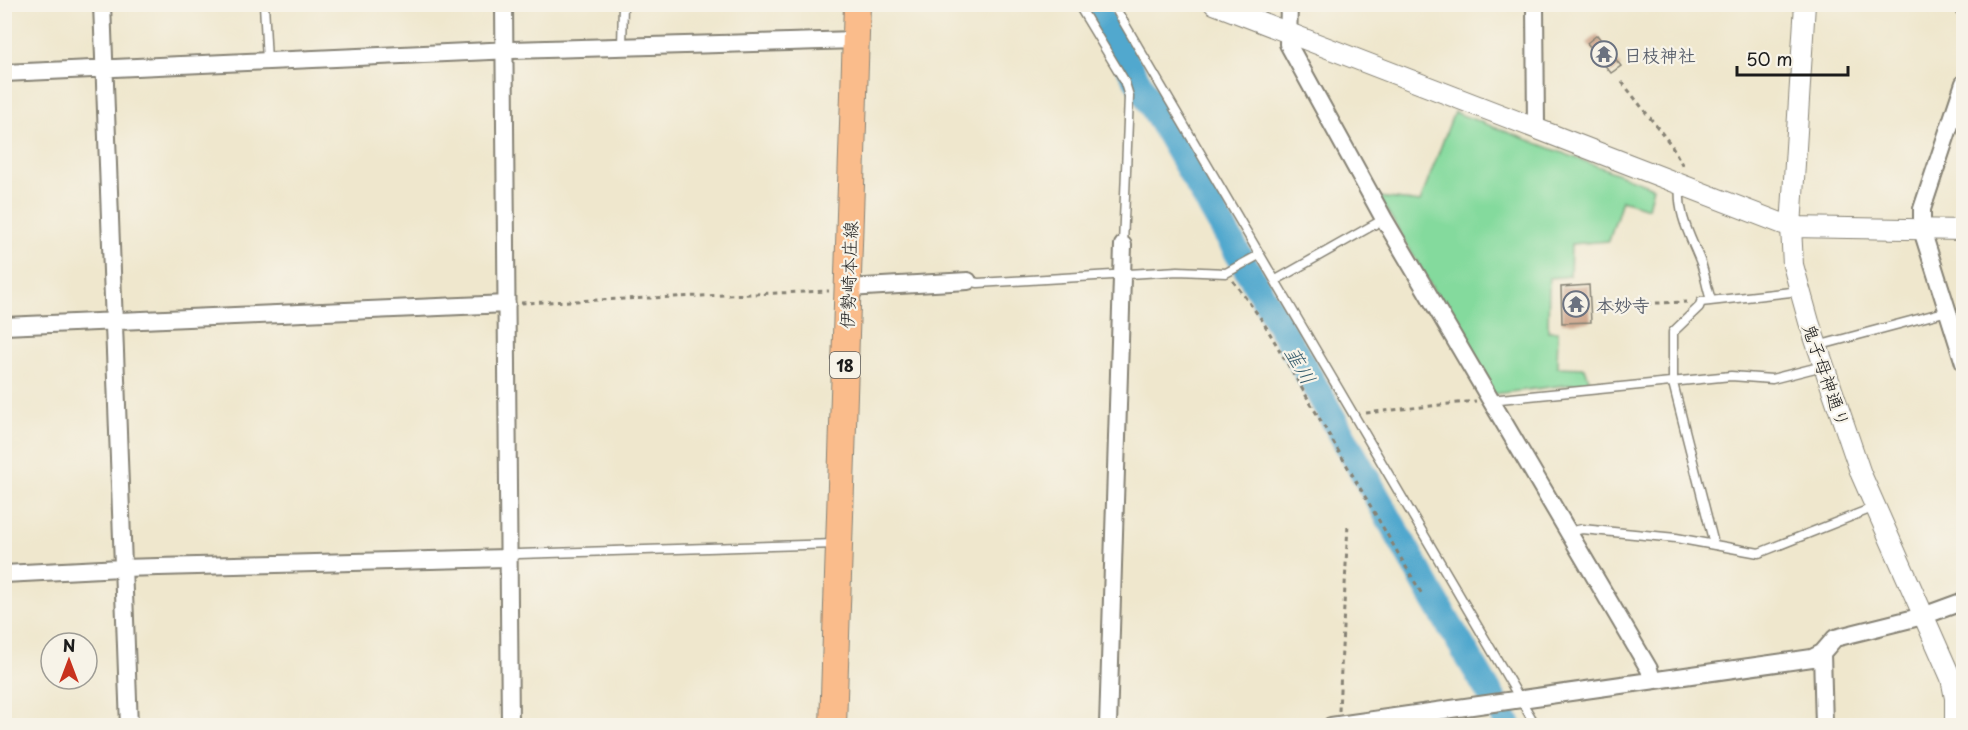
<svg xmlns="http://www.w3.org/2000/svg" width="1968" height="730" viewBox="0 0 1968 730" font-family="'Playpen Sans','Klee One',sans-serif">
<rect width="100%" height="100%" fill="#f7f3e8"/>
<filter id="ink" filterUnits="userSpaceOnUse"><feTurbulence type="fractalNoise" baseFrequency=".0167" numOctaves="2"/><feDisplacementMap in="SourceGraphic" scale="12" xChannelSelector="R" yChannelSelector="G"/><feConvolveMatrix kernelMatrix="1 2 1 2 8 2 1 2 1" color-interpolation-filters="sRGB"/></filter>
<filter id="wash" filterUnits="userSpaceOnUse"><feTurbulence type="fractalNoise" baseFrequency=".008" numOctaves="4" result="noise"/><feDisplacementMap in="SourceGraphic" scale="24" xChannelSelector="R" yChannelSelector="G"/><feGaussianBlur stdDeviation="1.35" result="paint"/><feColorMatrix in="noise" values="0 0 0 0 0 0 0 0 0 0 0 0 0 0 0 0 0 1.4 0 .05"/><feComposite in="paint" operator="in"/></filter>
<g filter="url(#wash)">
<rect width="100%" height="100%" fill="#efe7cd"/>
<path fill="#84da9d" stroke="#507b5c" stroke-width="1.5" d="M1454,112L1653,187L1648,208L1622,200L1609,241L1571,244L1570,276L1549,278L1548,331H1558L1557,367L1585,368L1590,382L1494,394L1379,197L1420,202Z"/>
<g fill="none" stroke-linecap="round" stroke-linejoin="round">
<path stroke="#51a8ce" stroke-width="27" d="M1093,4L1308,374L1434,599L1509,726"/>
</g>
<g id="blocks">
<path fill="#c89b80" d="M879,4H923V10L878,9Z
M1597,35L1621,66L1611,73L1587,43Z
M1589,285L1591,322L1562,323L1561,287Z"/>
</g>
</g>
<g filter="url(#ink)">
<use href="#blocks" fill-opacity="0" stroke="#868274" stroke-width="1.5"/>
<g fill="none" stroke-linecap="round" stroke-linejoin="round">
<g stroke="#868274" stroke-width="11">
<path id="service" d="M264,4L267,61
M1078,4L1124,80L1129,96L1123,245
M1113,4L1536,726
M622,47L623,4
M1680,185C1677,215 1691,237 1701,263C1705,275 1707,288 1711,300
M1276,280L1384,219
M968,281L978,283L1178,271L1226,273L1259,255
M1817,346L1948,311
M1490,400L1731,376L1772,379L1823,366
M1569,532L1582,529L1676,538L1759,553L1875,507
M1714,544L1673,383V332L1699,307L1701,302L1800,291
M507,558L518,554L836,544"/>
</g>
<g stroke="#868274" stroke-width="20">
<path id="minor" d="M102,4L129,726
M504,4L510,726
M1289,4L1288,44L1384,219L1649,669L1652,680
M1535,4L1536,128
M1960,4L1964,8
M4,73L512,50L855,40
M1964,83L1922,209V230L1964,363
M848,288L968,281
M4,326L507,304
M4,574L121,568L507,558
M1822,653L1824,726
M1108,726L1123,245
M1331,726L1812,658L1822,653L1835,638L1923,616L1964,601"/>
</g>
<g stroke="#868274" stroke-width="22">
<path id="tertiary" d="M1214,4L1791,227L1964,230
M1805,4L1791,227L1793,265L1809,322L1861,474L1951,678L1955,698V726"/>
</g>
<g stroke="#868274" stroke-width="28">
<path id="primary" d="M833,726L857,4"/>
</g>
<path stroke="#868274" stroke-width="3" stroke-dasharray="4.5 4.5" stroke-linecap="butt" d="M1622,82L1672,146L1684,168
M1233,281L1262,320L1423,596
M521,303L829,291
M1602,305L1687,302
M1366,413L1476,401
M1339,711L1348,523"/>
<use href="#service" stroke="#fff" stroke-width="8"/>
<use href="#minor" stroke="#fff" stroke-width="16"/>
<use href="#tertiary" stroke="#fff" stroke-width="20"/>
<use href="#primary" stroke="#fabc8b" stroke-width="26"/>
</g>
</g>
<defs>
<g id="temple-ring" transform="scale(1.35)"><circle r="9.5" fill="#f7f3e8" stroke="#6b7280" stroke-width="1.5"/><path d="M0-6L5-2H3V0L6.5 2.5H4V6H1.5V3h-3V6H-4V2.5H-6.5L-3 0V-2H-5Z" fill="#6b7280"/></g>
</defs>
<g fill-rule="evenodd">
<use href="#temple-ring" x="1604" y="54"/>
<use href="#temple-ring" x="1576" y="304"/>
</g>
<g text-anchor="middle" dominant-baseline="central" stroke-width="4.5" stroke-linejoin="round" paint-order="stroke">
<rect fill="#f7f3e8" stroke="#5e5c59" stroke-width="1.5" x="830" y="352" width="30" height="26" rx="4.5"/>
<g font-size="16" font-weight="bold" fill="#1c1c1c">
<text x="845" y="365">18</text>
</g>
<g font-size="18" font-weight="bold" fill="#5b616d" stroke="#f7f3e8" text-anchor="start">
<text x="1624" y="54">日枝神社</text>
<text x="1596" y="304">本妙寺</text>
</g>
<g font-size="18" fill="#1c1c1c" stroke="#f7f3e8">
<text transform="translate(848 275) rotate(-88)">伊勢崎本庄線</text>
<text transform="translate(1827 375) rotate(71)">鬼子母神通り</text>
</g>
<g font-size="20" font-style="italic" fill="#345b6c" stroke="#f7f3e8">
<text transform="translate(1301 365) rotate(60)">韮川</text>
</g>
</g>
<rect width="1968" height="730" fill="none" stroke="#f7f3e8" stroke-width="24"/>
<g transform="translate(69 661)"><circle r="28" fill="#f7f3e8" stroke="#9f9d96" stroke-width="1.5"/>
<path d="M0-4.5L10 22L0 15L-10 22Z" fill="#c8321e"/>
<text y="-9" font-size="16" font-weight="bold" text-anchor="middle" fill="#1c1c1c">N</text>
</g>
<path d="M1737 66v9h111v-9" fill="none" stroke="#1c1c1c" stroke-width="3"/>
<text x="1746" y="66" font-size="18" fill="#1c1c1c" stroke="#f7f3e8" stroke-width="4.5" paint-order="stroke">50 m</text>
</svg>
